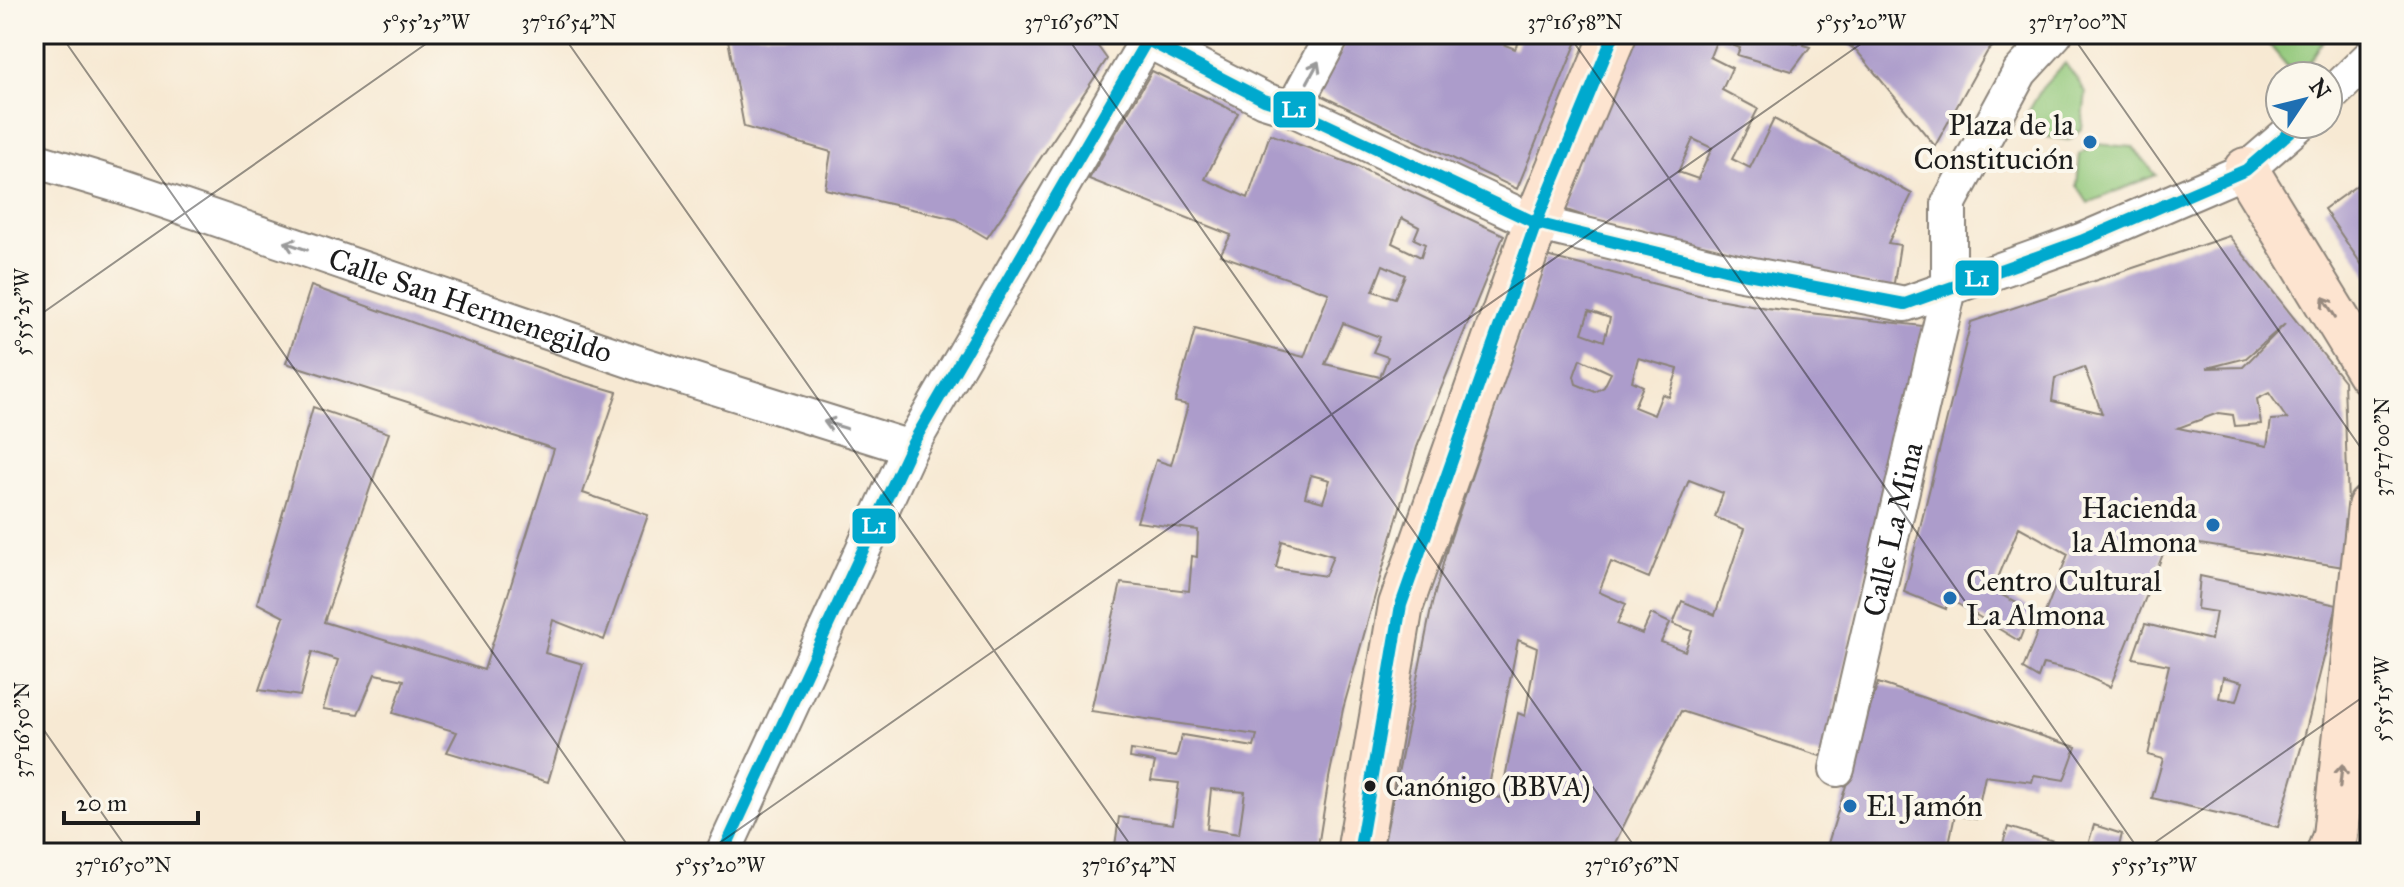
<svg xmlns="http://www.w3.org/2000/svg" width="2404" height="887" viewBox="0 0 2404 887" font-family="'IM FELL Great Primer',serif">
<rect width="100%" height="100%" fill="#fbf7ec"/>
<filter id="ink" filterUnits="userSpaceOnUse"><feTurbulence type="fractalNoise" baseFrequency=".0125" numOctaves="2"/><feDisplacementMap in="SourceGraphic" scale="16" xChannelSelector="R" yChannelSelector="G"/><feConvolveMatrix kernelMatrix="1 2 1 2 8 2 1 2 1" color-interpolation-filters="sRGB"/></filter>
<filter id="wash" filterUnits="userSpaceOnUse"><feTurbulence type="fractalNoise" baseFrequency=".006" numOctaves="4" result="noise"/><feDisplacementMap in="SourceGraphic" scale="32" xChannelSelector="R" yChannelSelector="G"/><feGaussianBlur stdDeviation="1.8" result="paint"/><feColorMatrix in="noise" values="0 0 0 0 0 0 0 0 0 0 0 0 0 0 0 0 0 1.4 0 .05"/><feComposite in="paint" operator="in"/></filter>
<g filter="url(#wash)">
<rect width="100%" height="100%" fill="#f7e9d3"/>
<path fill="#92c87a" stroke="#57724b" stroke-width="2" d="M2260,34H2328L2310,61L2294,74Z
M2065,63L2086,92L2082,129L2069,140L2035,135L2023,121L2042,88Z
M2095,144L2133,147L2156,175L2088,203L2077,186L2080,154Z"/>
<g id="blocks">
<path fill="#ac9ccb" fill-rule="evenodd" d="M727,34H1089L1107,59L987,238L955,219L825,189L831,152L744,127Z
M1349,34H1492L1490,39L1515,49L1521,34H1580L1517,189L1318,94Z
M1633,34H1766L1798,44L1802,34H1807L1803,45L1810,47L1792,71L1737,55L1740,48L1717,39L1710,57L1732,68L1722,90L1758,109L1732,159L1750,168L1774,119L1912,194L1888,243L1900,245L1893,289L1656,241L1558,207ZM1693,139L1712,148L1698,179L1678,172Z
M1833,34L1938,35L2005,34L1987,52L1935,146L1857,51Z
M1152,71L1238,113L1205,179L1248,198L1270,134L1352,164L1504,235L1417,447L1343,709L1329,778L1317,853H1114L1119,817L1173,824L1179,783L1151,780L1155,762L1130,758L1131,750L1176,757L1182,735L1254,747L1257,735L1091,711L1121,583L1189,591L1192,556L1197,557L1198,530L1137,522L1156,460L1171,465L1188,405L1175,402L1195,329L1304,357L1329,293L1220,255L1231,235L1089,179ZM1402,218L1419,227L1414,239L1425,244L1421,257L1392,243ZM1383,265L1405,275L1395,298L1373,291ZM1343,323L1380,337L1373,352L1388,357L1380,377L1325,364ZM1311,475L1330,480L1323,502L1305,497ZM1282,541L1333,556L1325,576L1276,568ZM1211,789L1245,792L1239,834L1207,829Z
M2370,176V277L2324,209Z
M2229,236L2344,381L2350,568L2169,539L2110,687L2077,672L2043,664L2038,678L2023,669L2068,554L2019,527L1993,590L2031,611L2019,641L1948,598L1946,609L1904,592L1971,322ZM2285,324L2243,367L2207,368L2246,358ZM2084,367L2102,413L2052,401L2055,378ZM2269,393L2287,419L2271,420L2267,446L2178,428L2218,413L2233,415L2235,426L2261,424L2257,399Z
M1546,256L1702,296L1767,308L1923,326L1823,757L1681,711L1610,853H1382L1432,604L1447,549ZM1589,311L1610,318L1604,341L1582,333ZM1638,358L1678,369L1669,397L1662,394L1654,415L1634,407L1643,386L1632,381ZM1580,359L1611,373L1604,387L1595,392L1576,384L1574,376ZM1689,480L1723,493L1715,517L1744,529L1715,615L1682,601L1673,624L1692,631L1685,651L1661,642L1670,623L1651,614L1642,634L1617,624L1626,604L1599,592L1611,562L1649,578ZM1518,640L1537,648L1525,716L1518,713L1501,798L1487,796Z
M311,286L562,376L617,392L583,493L648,515L604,640L553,620L545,653L583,664L548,782L447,752L457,732L393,713L404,680L375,674L358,714L323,709L338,660L312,652L300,696L259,690L284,617L257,603L313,407L389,433L324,622L484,670L554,449L286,363Z
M2200,576L2337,605L2304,738L2278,827L2152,798L2163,759L2148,755L2169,665L2133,658L2145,624L2211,640L2216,612L2197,609ZM2223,677L2243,682L2237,701L2219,698Z
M1878,683L2076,747L2064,780L2034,775L2032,782L1985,776L1976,819L1955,815L1947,853H1825Z
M2370,818V853H2357Z
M2094,825L2122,834L2119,846L2138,853H2000L2008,827L2086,851Z"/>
</g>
</g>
<g filter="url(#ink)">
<use href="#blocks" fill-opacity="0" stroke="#8a8278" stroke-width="2"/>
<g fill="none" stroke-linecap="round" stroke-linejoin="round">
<g stroke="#8a8278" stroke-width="38">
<g id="street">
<path d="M1142,34L1147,40L1264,100L1293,109L1536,223L1737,272L1905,304L2081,241L2246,170L2299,124"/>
<path d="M2328,98L2370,57"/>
<path d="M1293,109L1333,34"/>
<path id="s1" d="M34,160L121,186L641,364L910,448"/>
<path id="s2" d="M1837,769L1949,289V203L2020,72L2055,34"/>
<path d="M723,853L910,448L1147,40"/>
</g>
</g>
<g stroke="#8a8278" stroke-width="48">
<path id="secondary" d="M2246,170L2370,373
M1359,853L1401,605L1536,223L1614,34
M2329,853L2335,836L2370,507"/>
</g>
<use href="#street" stroke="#fff" stroke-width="34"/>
<use href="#secondary" stroke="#fde4d0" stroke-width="44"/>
<g stroke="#fbf7ec" stroke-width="18">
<path id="bus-1" d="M723,853L910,448L1147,40L1264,100L1293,109L1536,223L1737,272L1905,304L2081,241L2246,170L2299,124
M1359,853L1401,605L1536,223L1614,34"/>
</g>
<use href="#bus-1" stroke="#00a9ce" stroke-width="12"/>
</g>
<defs><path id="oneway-shaft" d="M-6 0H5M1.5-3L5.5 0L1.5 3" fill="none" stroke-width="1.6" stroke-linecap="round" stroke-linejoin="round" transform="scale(2)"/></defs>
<g stroke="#999">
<use href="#oneway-shaft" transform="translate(1313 72) rotate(-62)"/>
<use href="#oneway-shaft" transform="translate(296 246) rotate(-161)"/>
<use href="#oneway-shaft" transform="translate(835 425) rotate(-163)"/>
</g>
<g stroke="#988a7f">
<use href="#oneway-shaft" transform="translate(2329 307) rotate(-122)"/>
<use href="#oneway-shaft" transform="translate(2341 776) rotate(-84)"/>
</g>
</g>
<path fill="none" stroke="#1c1c1c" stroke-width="2" stroke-opacity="0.45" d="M60,34L633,853M562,34L1136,853M1065,34L1639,853M1568,34L2141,853M2071,34L2370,461M34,319L440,34M34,716L130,853M705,853L1875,34M2140,853L2370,692"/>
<g fill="#1f6fb2" stroke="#fbf7ec" stroke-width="3">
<circle cx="2090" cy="142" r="8"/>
<circle cx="2213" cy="525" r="8"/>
<circle cx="1950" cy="598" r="8"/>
<circle cx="1850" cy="806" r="8"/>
</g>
<circle fill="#1c1c1c" stroke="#fbf7ec" stroke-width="3" cx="1370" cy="786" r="7"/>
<g text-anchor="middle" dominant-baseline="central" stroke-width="8" stroke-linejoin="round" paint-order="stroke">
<g font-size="28" fill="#1c1c1c" stroke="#fbf7ec" text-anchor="start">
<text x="1385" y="786">Canónigo (BBVA)</text>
</g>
<g font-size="30" fill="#1c1c1c" stroke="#fbf7ec" text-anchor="end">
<text x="2074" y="125">Plaza de la<tspan x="2074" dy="34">Constitución</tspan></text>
<text x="2197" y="508">Hacienda<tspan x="2197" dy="34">la Almona</tspan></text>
<text x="1966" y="581" text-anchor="start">Centro Cultural<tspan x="1966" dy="34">La Almona</tspan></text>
<text x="1866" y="806" text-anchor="start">El Jamón</text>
</g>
<g font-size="30" fill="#1c1c1c" stroke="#fbf7ec">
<text stroke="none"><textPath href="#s1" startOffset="460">Calle San Hermenegildo</textPath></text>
<text stroke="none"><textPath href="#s2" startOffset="246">Calle La Mina</textPath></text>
</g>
</g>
<g stroke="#fbf7ec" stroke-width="3">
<rect x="1272" y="90" width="45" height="39" rx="8" fill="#00a9ce"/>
<rect x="1954" y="259" width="46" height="38" rx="8" fill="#00a9ce"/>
<rect x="851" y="507" width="46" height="38" rx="8" fill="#00a9ce"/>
</g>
<g font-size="22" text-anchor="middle" font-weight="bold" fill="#fff">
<text x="1294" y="117">L1</text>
<text x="1977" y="286">L1</text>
<text x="874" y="533">L1</text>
</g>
<rect width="2404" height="887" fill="none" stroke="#fbf7ec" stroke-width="88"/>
<g transform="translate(2304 100) rotate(55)"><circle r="38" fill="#fbf7ec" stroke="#a29f99" stroke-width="2"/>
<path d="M0-6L14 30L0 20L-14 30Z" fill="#1f6fb2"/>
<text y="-12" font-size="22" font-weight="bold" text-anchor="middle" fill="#1c1c1c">N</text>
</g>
<path d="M64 811v12h134v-12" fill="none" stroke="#1c1c1c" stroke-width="4"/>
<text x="76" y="811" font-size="24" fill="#1c1c1c" stroke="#fbf7ec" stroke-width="6" paint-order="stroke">20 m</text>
<rect x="44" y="44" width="2316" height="799" fill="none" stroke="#1c1c1c" stroke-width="3"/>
<g font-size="20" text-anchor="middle" fill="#1c1c1c">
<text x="426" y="29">5°55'25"W</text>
<text x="569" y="29">37°16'54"N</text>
<text x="1072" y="29">37°16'56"N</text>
<text x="1575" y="29">37°16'58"N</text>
<text x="1861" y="29">5°55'20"W</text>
<text x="2078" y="29">37°17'00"N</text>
<text transform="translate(22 312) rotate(-90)" y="7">5°55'25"W</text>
<text transform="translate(2382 447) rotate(-90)" y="7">37°17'00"N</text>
<text transform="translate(2382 699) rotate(-90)" y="7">5°55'15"W</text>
<text transform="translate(22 730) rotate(-90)" y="7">37°16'50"N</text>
<text x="123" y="872">37°16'50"N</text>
<text x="720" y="872">5°55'20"W</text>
<text x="1129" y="872">37°16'54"N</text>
<text x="1632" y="872">37°16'56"N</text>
<text x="2154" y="872">5°55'15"W</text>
</g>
</svg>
